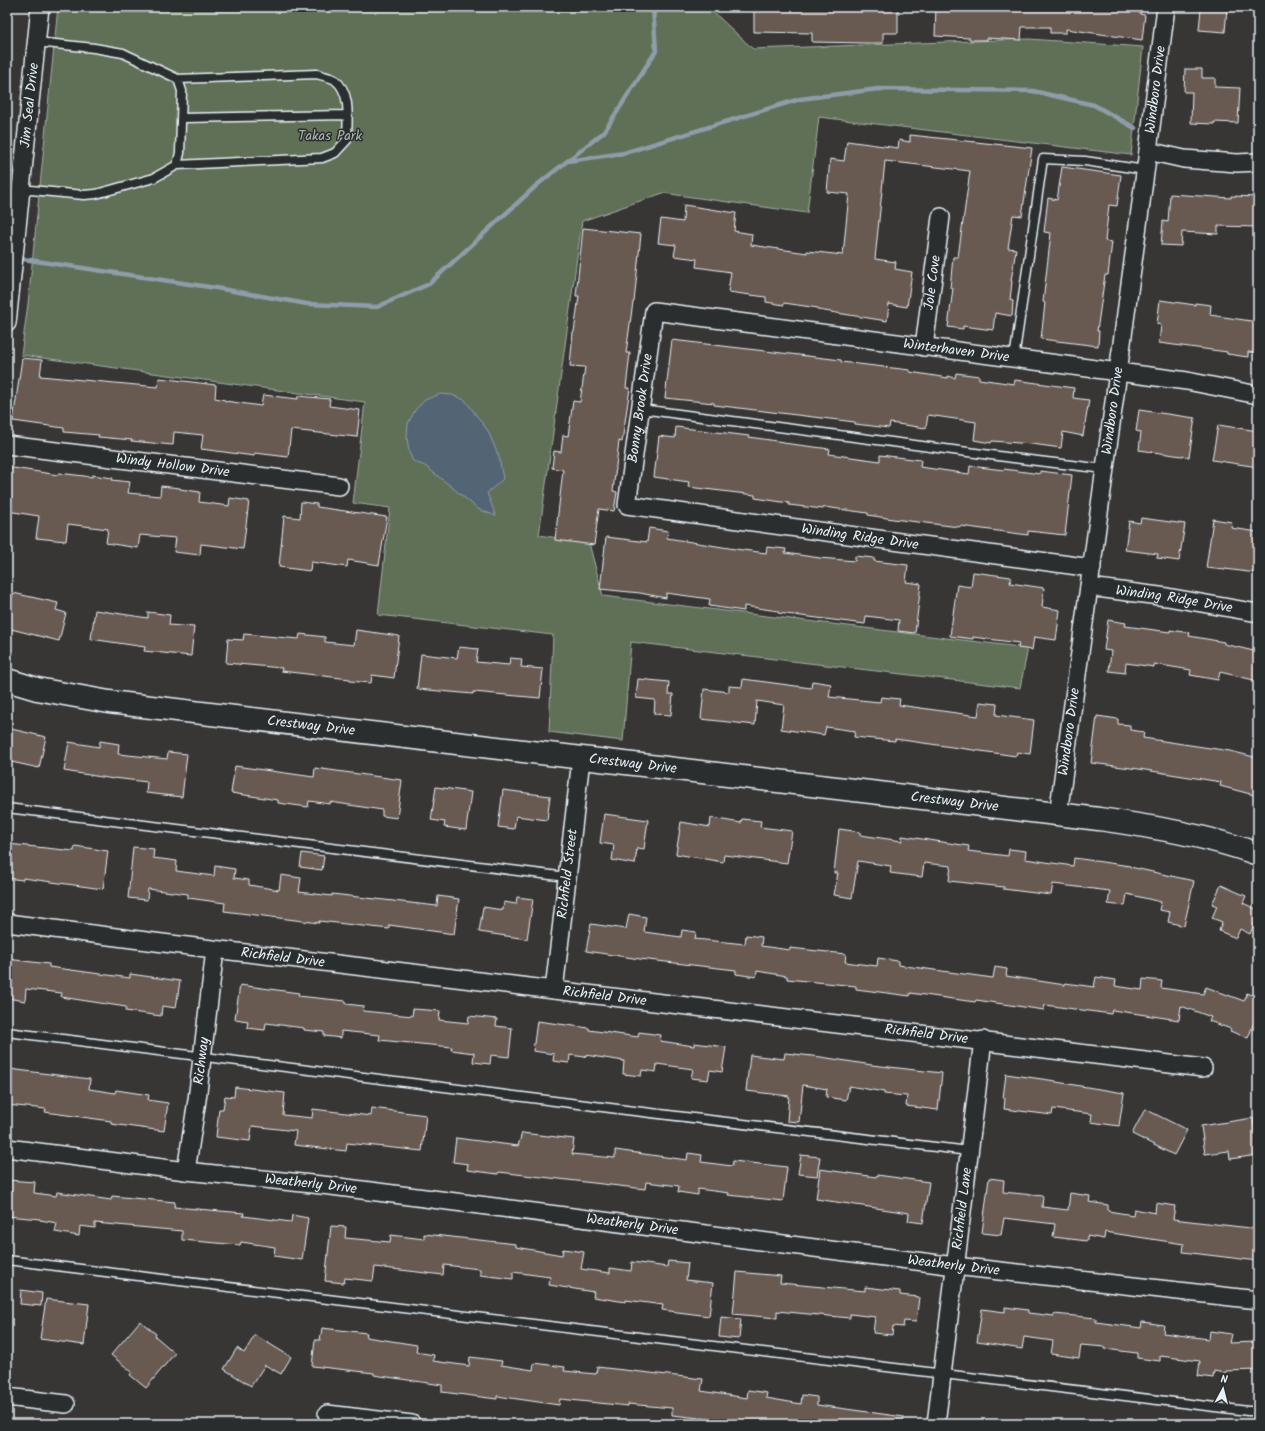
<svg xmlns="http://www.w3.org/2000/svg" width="1265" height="1431" viewBox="0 0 1265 1431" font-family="Kalam,sans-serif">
<rect width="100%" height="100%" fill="#373635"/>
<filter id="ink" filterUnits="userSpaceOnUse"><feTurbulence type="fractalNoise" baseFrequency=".025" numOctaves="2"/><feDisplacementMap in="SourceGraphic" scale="8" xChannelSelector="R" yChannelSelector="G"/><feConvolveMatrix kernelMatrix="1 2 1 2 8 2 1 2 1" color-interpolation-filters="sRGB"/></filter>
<g filter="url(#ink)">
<path fill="#616f57" stroke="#a4b0a8" d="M58,7H708L753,49L1029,39L1143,47L1131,155L819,117L807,213L663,193L582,221L539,535L589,543L603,596L1028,648L1020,688L631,642L623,741L549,732L553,635L378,615L390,508L353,503L365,402L21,355L28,304Z"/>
<path fill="#526575" stroke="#8e9da9" d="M440,394L452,395L465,400L488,431L499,457L503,479L487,493L496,516L478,509L453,488L425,466L413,461L409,452L407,437L408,423L416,409L425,400Z"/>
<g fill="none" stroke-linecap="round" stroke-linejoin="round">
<path stroke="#8e9da9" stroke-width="4.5" d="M568,161L624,153L800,99L878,89L1033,91L1094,105L1135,128
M16,258L216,288L307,304L377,307L429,284L537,185L604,132L656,51L653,7"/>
</g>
<path fill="#695a51" stroke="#e8f1f8" d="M754,7H898V33H883V43H866L812,42V33L754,32Z
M936,7H1141L1140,14L1145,15L1142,40L1066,29V33H1050V27H1022L1021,40L987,38V40H970V38L935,36Z
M1204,7H1227L1225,32L1199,30L1201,9H1204Z
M1185,69H1202V78H1215V87L1240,88L1238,123L1214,122V124L1191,123L1192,92H1184Z
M910,135L1032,148L1022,216L1013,215L1008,248L1016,249L1011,281H1012L1010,300L1013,301L1012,316L995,313L993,330L963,326V329L948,327L953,288H950L953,257H958L970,171L885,161L875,259L896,262L895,269L912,272L907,307L889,304L887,321L818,310V308L784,303V305L766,302V297L728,292L731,272L696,267L697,259L674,256L676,245L658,243L661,219L683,222L684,205L736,213L734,231L752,234L751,245L807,253V251L843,255L849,194L827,192L830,159L844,161L847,141L898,148L899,140L910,142Z
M1062,167L1121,175L1117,206L1109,205L1105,241L1112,242L1108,275H1105L1097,331H1099L1098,346L1041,339L1045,303L1043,302L1051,233L1044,232L1048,198L1057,200Z
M1170,194L1231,198V196L1258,197V227L1218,226V234L1182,232L1181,246L1161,245L1163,221L1168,222Z
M583,228L641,234L634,302H633L626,353H630L626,388H630L622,442L619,441L613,491L617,492L614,511L599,509L594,545L555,540L563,470L552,468L554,451L561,452L563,435L568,436L573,401L580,402L585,367L570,366L573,332H574L579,296H576Z
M1160,300L1195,305V303L1211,305L1210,315L1258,322V353L1248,352V357L1227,354V352L1159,343L1161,325L1157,324Z
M672,340L841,360V362L910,370V372L948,378V376L955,378L956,373L979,376V379L1014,384L1015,380L1074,388L1073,398L1089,400L1083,436L1063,432L1061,448L1032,444L992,441L991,443L974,440L976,422L928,415L926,428L890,423L889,428L855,424V422L714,405V403L665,398Z
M22,358L42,360L40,376L158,387L159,378L216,385L215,398L225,400V401L261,406L263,395L298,399V396L330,399L329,406L360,410L357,437L291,430L288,457L255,453L254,456L201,449L203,435L174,432L173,445L131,441L132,440L98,437L99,435L64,432V428L13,421Z
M1139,410L1195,418L1189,457L1139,450L1141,432L1136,431Z
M1218,425L1258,431V467L1212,460Z
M676,427L749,436V437L784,442L783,443L830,449L829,454L880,461V455L921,460L920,467L969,474L970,466L1004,470V469L1040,474V471L1072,475L1065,535L1028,531V535L960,526L959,527L893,519L868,515V513L824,507L823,509L789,505V503L755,498V495L688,487L689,482L654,477L659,436L675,438Z
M7,467L58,475L59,473L92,477V475L113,478L112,480L130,482L128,493L160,496L161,486L180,488V489L200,492L199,502L229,506L230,498L249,501L243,549L201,544L200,555L174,552L176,538L140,535L138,548L106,543L108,529L68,524L66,541L36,538L39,516L7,511Z
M301,502L317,504V507L387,517L379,565L348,560L347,567L311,562L310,571L279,567L284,516L300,518Z
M1141,518L1185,524L1179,561L1157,558L1158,554L1125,550L1129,521L1140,523Z
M1213,519L1232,522L1231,528L1258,532V558L1256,573L1225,569V570L1206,568Z
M649,528L668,531L667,538L735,549L766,553L767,547L786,549L785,553L820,558L855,561V556L874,558V561L908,565L906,582L921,584L915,633L898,631L899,620L866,616L865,624L778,613V611L744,606V611L709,606L710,599L666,593V598L640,593L600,589L606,537L647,542Z
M973,572L1011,577L1010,583L1044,588L1042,607L1060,610L1056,640L1034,637L1032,650L1018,648L1019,643L973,637V639L950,636L957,585L971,587Z
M13,593L58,603L56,610L66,613L59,641L7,628V621Z
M95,610L148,618V612L170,615L169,625L194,627L191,656L144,651L145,647L91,639Z
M1108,620L1126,623L1125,626L1170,632V630L1190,633L1189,636L1224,642V644L1258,652V681L1220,672L1218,680L1190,675L1191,670L1154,664V667L1126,663L1125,673L1109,671L1111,651L1104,650Z
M356,630L399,636L394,678L372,675L371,683L350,681V679L281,671L282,668L226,663L228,639L243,640L244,634L299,639L300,634L325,637V642L354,645Z
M459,647L478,649L476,662L509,665L510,658L522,659L521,667L543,669L540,698L473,692V694L417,689L421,654L457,658Z
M638,679L669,682L668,694H673L671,715L654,714L655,700L636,698Z
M743,679L811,688L812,681L831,684L829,697L880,702L881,697L900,699L899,705L978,716L980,702L997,704L996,715L1034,720L1030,754L1017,752L1016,756L895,739V741L854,737L855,731L826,727L824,735L781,729L784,705L757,701L755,725L701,719L704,689L729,692V686L742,687Z
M1097,716L1118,719V724L1130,725V730L1144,732L1143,738L1230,751L1258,758V796L1220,786L1221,782L1139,769L1091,763Z
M7,728L46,737L39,768L7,761Z
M100,741L119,744L118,754L167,759L168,752L187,754L182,797L146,793L147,782L114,778V779L64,771L69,742L99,747Z
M235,766L314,777L315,768L402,780L397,818L382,816V810L330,802V804L309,801L308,807L278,803V800L231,793Z
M436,787L471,792L466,830L444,827L445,822L431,820Z
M503,790L550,796L547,820L516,816L514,829L498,827Z
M604,814L648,820L644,849L637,848L635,864L612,860L614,845L600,843Z
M711,818L741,823L742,819L761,821L760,827L792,831L787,863L724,855L723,862L676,854L681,822L710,827Z
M839,829L860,832V835L902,841V836L969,846L968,851L1008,856L1009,849L1026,851L1025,859L1073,866L1074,858L1130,866V867L1194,881L1184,926L1168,922L1170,912L1159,910L1161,902L1127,894L1125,906L1108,904L1110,891L1053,884L1051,895L1003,889L1004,887L949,881L951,866L924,863L922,877L890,873L891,866L858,861L852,898L834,895L838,873H834Z
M8,844L74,851L75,846L108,851L103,889L23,878V880L7,878Z
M133,847L154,849L153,858L177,861L176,871L214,876L215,866L235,869L234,878L249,880V885L279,890L281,875L301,878L299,892L332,896V894L437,906L438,896L459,899L454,934L389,925V929L319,921V923L224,911L225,903L188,898V894L148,889L147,900L128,898Z
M302,853L324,856L322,870L300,867Z
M1221,885L1246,896L1243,903L1258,910V915L1250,934L1240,929L1236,938L1219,931L1222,922L1212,918L1217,906L1212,904Z
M517,897L533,899L527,939L479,932L483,907L503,910L504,902L516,904Z
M629,914L646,917L644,932L681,937L682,930L696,932L695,939L745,944L746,935L762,937L761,946L790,950V948L846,954L845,962L877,966L878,958L898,961V965L993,978L995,967L1007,969L1006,976L1065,985V983L1094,987L1096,977L1116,980L1115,986L1142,990L1143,979L1162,981L1161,988L1203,994L1206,987L1244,1001L1247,993L1258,997V1012L1248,1038L1230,1031L1231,1029L1209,1021L1211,1017L1181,1006L1179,1020L1112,1010L1111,1014L1045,1005L1044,1010L976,1000L975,1002L910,993V996L856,989V986L787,979V976L757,971L756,977L736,974V970L640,959L586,951L591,924L626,929Z
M7,959L49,964V967L130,978V974L180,981L176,1008L162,1006L161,1016L125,1011L126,1007L61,997L62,993L26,989L25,1001L7,998Z
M240,985L299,993L298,996L346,1001V1004L364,1006L363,1011L412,1016L413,1009L440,1011L439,1020L468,1023L469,1016L497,1019L496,1026L512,1028L509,1057L491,1055L490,1064L473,1062L474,1053L451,1050L452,1047L379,1040L380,1035L341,1031V1038L324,1036V1032L304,1030V1028L266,1023L265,1030L247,1028L248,1021L235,1019Z
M537,1021L589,1028V1030L638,1037L639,1032L661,1035L660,1041L694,1046V1043L726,1047L722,1072L710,1070L708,1080L691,1078L693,1069L657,1064L656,1072L642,1070L641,1076L623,1074L624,1061L585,1055V1057L570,1055L569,1063L553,1061L554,1054L533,1051Z
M785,1053L821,1057L872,1065L942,1073L938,1110L906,1106L907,1096L884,1094V1092L849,1086L846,1100L826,1097L827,1089L803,1085L799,1122L787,1121L789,1096L746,1091L750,1055L784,1059Z
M9,1069L90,1079L89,1089L115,1093L116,1090L149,1095L148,1100L168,1103L164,1131L111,1124V1121L45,1112L46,1109L7,1105V1078H8Z
M1006,1074L1056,1081V1082L1124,1093L1119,1126L1091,1122L1092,1114L1053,1109L1052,1115L1004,1109L1005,1098H1003Z
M235,1087L285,1093L283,1115L312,1118L313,1109L371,1116L372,1108L426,1115L422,1151L347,1143L346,1151L294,1145L296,1131L252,1126L250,1141L216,1137L219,1109H223L225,1096L234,1097Z
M1145,1109L1187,1130L1174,1155L1132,1134Z
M1253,1118L1258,1155L1230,1159L1229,1151L1205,1154L1201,1126Z
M522,1133L574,1139L572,1154L615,1158V1150L687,1160L688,1153L702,1155L701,1162L732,1166L733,1161L787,1167L783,1201L728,1195L729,1193L698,1189V1195L678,1192L679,1186L646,1182L645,1189L499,1172L498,1174L467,1170L468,1164L453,1162L456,1138L518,1146Z
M801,1155L820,1157L817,1176L798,1174Z
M820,1169L876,1177L877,1175L929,1182L923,1223L908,1221L909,1213L816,1199Z
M989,1178L1004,1180L1003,1192L1043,1196L1042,1207L1068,1210L1070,1193L1090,1196L1089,1202L1108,1205V1211L1133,1215L1134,1209L1155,1213L1156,1203L1175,1206L1173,1219L1258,1229V1261L1183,1252L1184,1244L1105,1232L1104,1239L1087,1236V1241L1053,1237L1055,1224L1004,1218L1001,1235L982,1233Z
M7,1180L35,1182L34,1193L56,1196L57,1192L111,1200L112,1196L175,1202L174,1207L244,1213L243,1216L291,1222L292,1215L308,1218L302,1260L274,1256L275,1247L241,1242L240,1245L182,1240V1231L95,1223V1228L80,1226L79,1236L55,1232L57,1223L40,1220V1219L7,1216Z
M331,1226L346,1227L345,1238L390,1242L391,1235L424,1239V1234L516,1244V1247L562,1255L563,1249L584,1252L581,1269L610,1273V1268L631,1271L632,1262L667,1267L668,1261L688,1263L686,1280L713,1283L709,1316L662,1310L663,1305L626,1300V1302L593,1297L594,1292L549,1285L550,1277L513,1272V1279L480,1275V1269L444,1265L443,1275L375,1267L373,1281L345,1278L344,1283L325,1281Z
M737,1272L781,1276L780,1283L865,1291V1287L900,1291V1295L919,1297L916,1322L904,1321L903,1327L893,1326L892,1335L873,1333L875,1317L850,1314V1318L777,1311V1318L733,1314Z
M21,1290L42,1293L41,1306L20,1304Z
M46,1299L89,1304L84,1345L40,1339Z
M1005,1307L1028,1310V1313L1054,1316V1314L1096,1318V1322L1141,1328L1142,1322L1164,1325L1163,1333L1209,1339L1210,1331L1231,1334L1229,1343L1258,1342V1370L1226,1371L1225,1373L1214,1371L1213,1378L1198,1376L1200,1361L1160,1356V1361L1137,1358V1353L1105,1349V1347L1081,1345L1079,1358L1051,1354L1053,1341L1024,1337L1022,1349L977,1342L982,1309L1005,1312Z
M721,1317L741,1319L739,1339L719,1337Z
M140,1321L156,1334L155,1336L175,1353L146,1388L130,1375L132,1372L111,1355Z
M322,1328L367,1333L366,1337L417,1345L416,1352L434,1355L433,1361L469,1366L470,1357L502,1361L501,1365L533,1370L534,1363L565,1367L564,1371L596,1374L597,1367L703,1379L701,1391L747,1398L748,1390L767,1393L766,1398L801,1404L802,1395L817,1397V1405L904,1417L903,1424H725L709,1422V1419L672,1415V1408L628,1404V1406L560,1399L559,1405L497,1396V1399L442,1392V1385L374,1375V1373L312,1366L315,1340H320Z
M255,1335L291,1357L281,1374L265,1365L251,1386L224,1369L237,1348L244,1353Z"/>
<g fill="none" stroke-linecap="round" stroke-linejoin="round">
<g stroke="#e8f1f8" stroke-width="11">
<path id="service" d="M182,118L347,115
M177,165L322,158L335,153L347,140C347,121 352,93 335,80C331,77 322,76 317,74L178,79
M20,189L84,195L96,194L154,178L177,165L180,153L182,91L178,79L123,53L94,48L36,42
M1014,359L1043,159L1085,161L1145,170
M641,409L1021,459L1105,469
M7,808L567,877
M7,1032L626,1110L969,1151
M7,1260L1248,1411H1258"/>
</g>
<g stroke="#e8f1f8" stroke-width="20">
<g id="minor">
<path d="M1148,151L1184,159L1237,163L1258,162"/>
<path id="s1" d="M7,323L40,7"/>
<path id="s2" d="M924,347L941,217"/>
<path id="s3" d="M7,445L339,486"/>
<path id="s4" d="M1092,568L627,505L654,311L1187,381L1258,395"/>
<path id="s5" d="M1089,587L1167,597L1258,613"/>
<path id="s6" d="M1058,815L1148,151L1166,7"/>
<path id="s7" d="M7,923C405,975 804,1018 1203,1068"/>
<path id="s8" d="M554,990L581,759"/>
<path id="s9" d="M7,1148L186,1171L331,1186L955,1266L1258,1300"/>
<path id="s10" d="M186,1171L197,1100L215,950"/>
<path d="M7,1397L66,1404"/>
<path d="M327,1414L412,1424"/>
<path id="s11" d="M936,1424L983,1040"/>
</g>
</g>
<g stroke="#e8f1f8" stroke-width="25">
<g id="secondary">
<path id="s12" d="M7,680L37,689L109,702L1099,819C1154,827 1205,835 1258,854"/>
</g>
</g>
<use href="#service" stroke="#2a2d2e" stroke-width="8"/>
<use href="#minor" stroke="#2a2d2e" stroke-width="17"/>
<use href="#secondary" stroke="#2a2d2e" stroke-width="22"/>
</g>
</g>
<g text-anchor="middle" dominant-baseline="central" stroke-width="3" stroke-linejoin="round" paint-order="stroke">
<g font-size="14" fill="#e8f1f8" stroke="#2a2d2e">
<text stroke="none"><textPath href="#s6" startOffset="732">Windboro Drive</textPath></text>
<text stroke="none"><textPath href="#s1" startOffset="219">Jim Seal Drive</textPath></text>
<text stroke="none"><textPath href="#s2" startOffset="65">Jole Cove</textPath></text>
<text stroke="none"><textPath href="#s4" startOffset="970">Winterhaven Drive</textPath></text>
<text stroke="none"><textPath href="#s4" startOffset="567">Bonny Brook Drive</textPath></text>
<text stroke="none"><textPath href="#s6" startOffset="408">Windboro Drive</textPath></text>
<text stroke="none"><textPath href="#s3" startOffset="167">Windy Hollow Drive</textPath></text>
<text transform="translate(860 537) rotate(8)">Winding Ridge Drive</text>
<text stroke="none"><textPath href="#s5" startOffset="86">Winding Ridge Drive</textPath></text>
<text stroke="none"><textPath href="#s12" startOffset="308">Crestway Drive</textPath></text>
<text stroke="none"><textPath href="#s6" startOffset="84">Windboro Drive</textPath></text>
<text stroke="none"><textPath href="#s12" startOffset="632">Crestway Drive</textPath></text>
<text stroke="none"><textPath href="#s12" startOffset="956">Crestway Drive</textPath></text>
<text stroke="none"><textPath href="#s8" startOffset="117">Richfield Street</textPath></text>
<text stroke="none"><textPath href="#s7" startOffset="278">Richfield Drive</textPath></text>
<text stroke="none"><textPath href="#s7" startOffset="602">Richfield Drive</textPath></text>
<text stroke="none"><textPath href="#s7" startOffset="926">Richfield Drive</textPath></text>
<text stroke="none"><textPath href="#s10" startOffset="111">Richway</textPath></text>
<text stroke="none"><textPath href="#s9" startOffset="306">Weatherly Drive</textPath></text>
<text stroke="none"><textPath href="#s11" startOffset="217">Richfield Lane</textPath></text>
<text stroke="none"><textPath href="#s9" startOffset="630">Weatherly Drive</textPath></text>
<text stroke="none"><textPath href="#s9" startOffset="954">Weatherly Drive</textPath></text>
</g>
<g font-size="14" fill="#abb6b0" stroke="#2a2d2e">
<text x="330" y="136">Takas Park</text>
</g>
</g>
<rect width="1265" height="1431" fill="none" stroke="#2a2d2e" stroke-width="24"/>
<rect x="12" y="12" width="1241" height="1407" fill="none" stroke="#e8f1f8" stroke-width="1.5" filter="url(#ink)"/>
<g transform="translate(1223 1389) rotate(7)" stroke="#2a2d2e" stroke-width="3" paint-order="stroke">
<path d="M0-3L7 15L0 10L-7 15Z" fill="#e8f1f8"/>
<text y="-6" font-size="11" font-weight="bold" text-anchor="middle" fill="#e8f1f8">N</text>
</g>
</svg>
